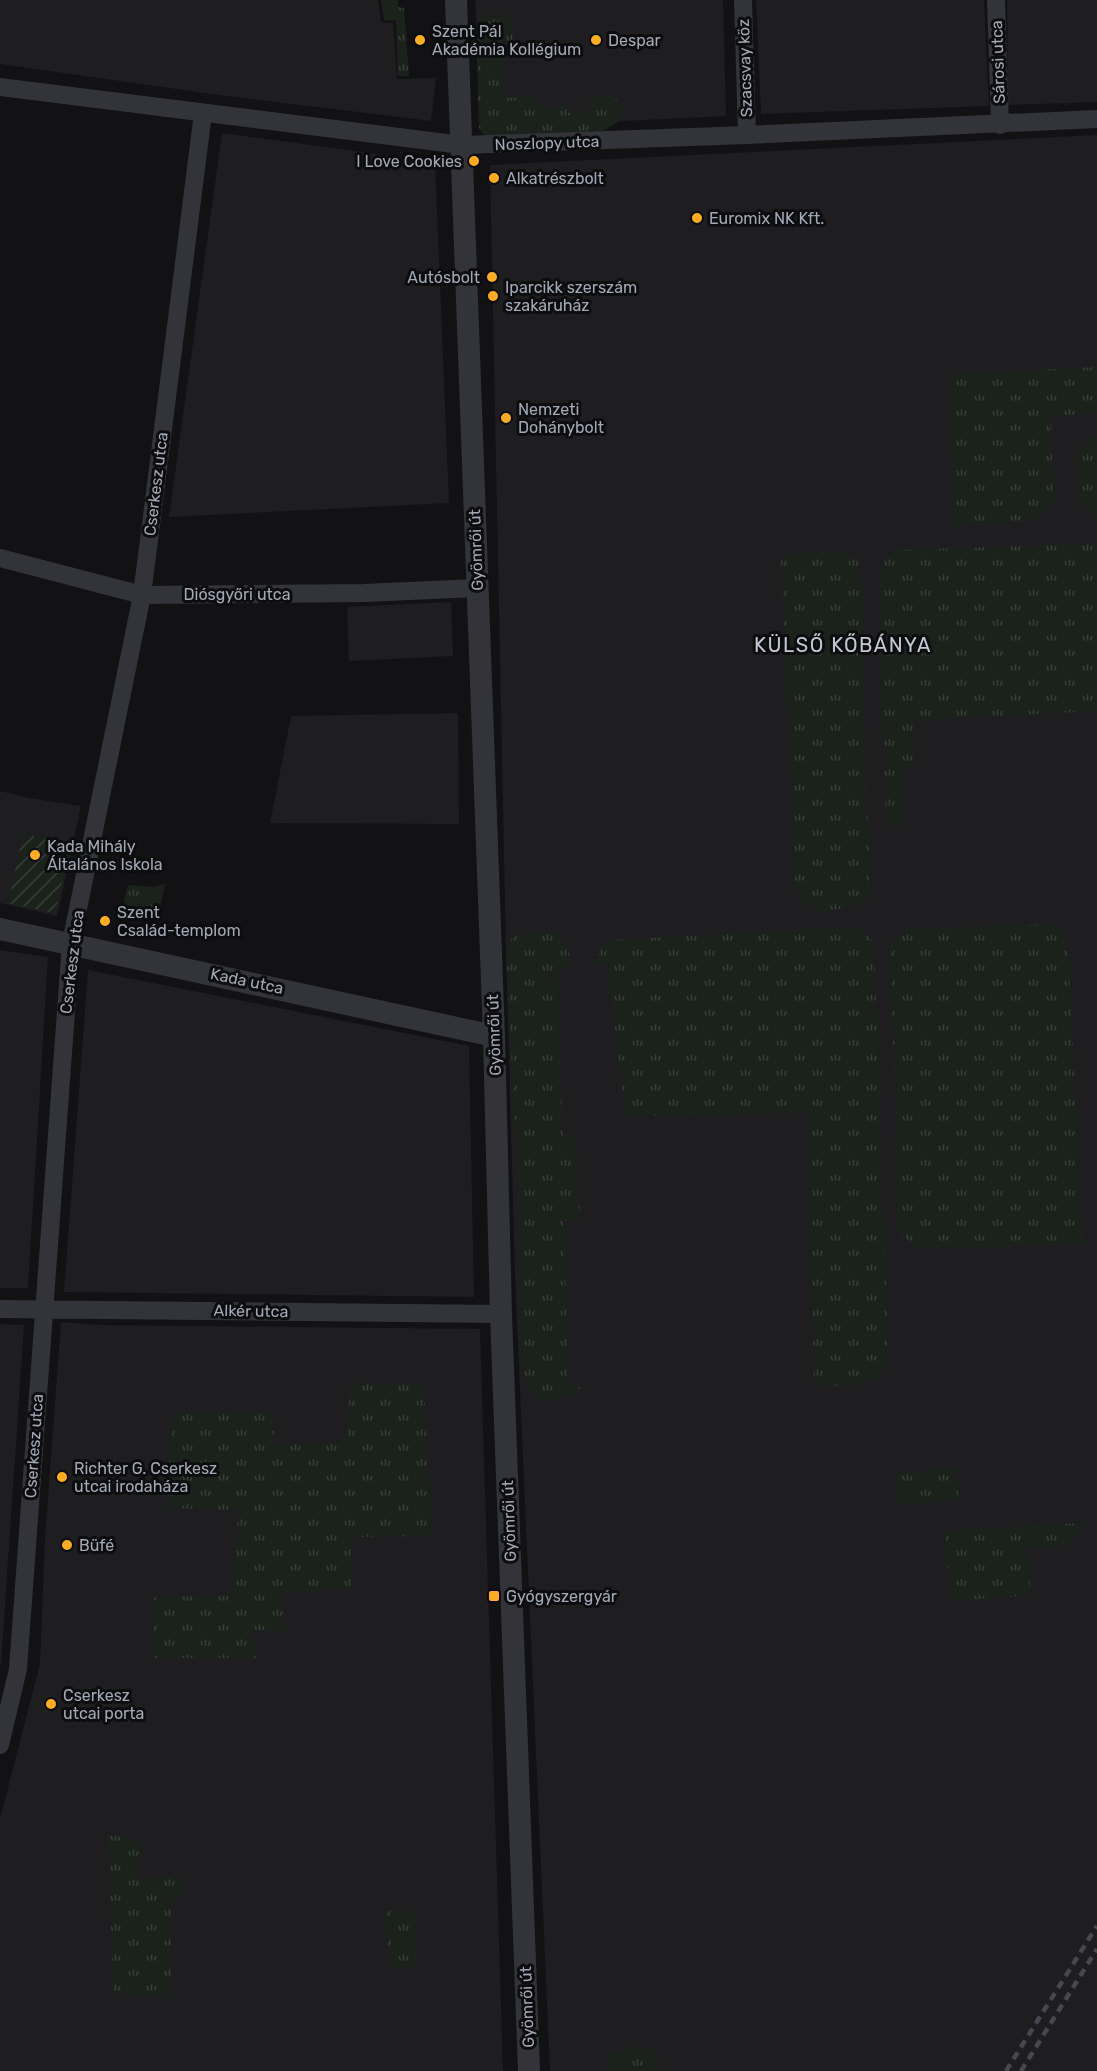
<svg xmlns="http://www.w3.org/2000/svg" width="1097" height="2071" viewBox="0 0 1097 2071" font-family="Rubik,sans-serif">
<defs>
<pattern id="grass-tufts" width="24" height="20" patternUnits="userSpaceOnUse" patternTransform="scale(1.5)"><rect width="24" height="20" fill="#1a221b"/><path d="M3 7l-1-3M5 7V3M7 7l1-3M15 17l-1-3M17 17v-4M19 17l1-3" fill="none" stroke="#383f3a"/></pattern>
<pattern id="garden-furrows" width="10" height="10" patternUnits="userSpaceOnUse" patternTransform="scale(1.5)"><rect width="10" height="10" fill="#1a221b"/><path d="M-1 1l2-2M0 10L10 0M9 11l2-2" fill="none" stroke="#383f3a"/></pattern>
</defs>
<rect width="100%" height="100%" fill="#121214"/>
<path fill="#1e1e21" d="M0,0H378L381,22L393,23L397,79L436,78L431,121L219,95L0,64Z
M475,0H723L726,116L483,128Z
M756,0H984L989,106L761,114Z
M1007,0H1097V102L1008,105Z
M222,133L435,162L449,503L169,517Z
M1097,135V2071H550L515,1276L506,954L490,165Z
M451,602L453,656L349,661L347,607Z
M458,713L459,824L270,823L291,716Z
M0,791L29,798L81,806L57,916L0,903Z
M0,950L48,957L28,1288H0Z
M88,970L469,1046L474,1297L64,1292Z
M61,1322L101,1325L480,1329L503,2071H0V1819L40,1664L45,1538Z
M0,1324L24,1325L1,1664H0Z"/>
<path fill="url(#grass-tufts)" d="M381,0H398V7L404,8L409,76H398L396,21L384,20Z
M493,14L505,15L512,21L513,49H503L504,98L539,97L540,108L567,107L568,113L590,111V97L610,96L617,100L622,111L618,122L601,132L489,137L483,134L479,128L476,26C480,18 484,15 493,14Z
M1097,367V413L1051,416L1053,503L1031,520L952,526L948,374Z
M1097,436V521L1077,499L1076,449Z
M1097,544V711L914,720L916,766L902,767L901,827L886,826L879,578L884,562L896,550Z
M806,552H845L858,561L860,573L870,892L867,899L851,908L817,911L800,900L795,885L781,560L790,554Z
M165,884L159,912L123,905L128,885L152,887Z
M1048,924L1067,932L1083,1244L919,1249L899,1233L890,945L907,929Z
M850,927C862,931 869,933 874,944L889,1361C879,1391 840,1385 814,1386L808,1113L626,1116L607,964L595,962L603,944L614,940Z
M524,932L559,934C567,945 570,953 571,967L556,969L563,1136L576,1135L580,1219L564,1221L568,1386L582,1387C562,1401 535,1409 525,1380L518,1180L506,954L511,939Z
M350,1383L424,1385L431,1536L352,1537V1589L284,1592V1631L250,1630L256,1658H153L154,1597L234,1596L238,1510L166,1508L173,1414L274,1412V1444L347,1442Z
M955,1468L959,1501L897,1504V1474Z
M1081,1523L1070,1545L1027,1548L1031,1595L950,1601L945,1531Z
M108,1834L141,1842L139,1879L181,1876L182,1895L172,1898L171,1999L113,1992Z
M415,1910L417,1966L389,1967L386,1911Z
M635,2046L658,2053L659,2071H610L609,2056Z"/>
<path fill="url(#garden-furrows)" d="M23,834L70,844L55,913L8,903Z"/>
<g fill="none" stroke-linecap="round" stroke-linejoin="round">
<path stroke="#333439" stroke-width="18" d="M743,0L747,135
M996,0L1000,125
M0,87L462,145L747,135L1097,119
M0,558L142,595L364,593L478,588
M0,1309L501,1314
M0,1745L18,1669L71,943L142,595L203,113"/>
<path stroke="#333439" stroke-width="22" d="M456,0L494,1036L501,1314L529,2071
M0,929L494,1036"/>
<path stroke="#45484e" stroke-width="4.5" stroke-dasharray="8 6" stroke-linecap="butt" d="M1006,2071L1097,1926
M1021,2071L1097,1949"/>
</g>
<g fill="#ffad1f" stroke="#0d0d0f" stroke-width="2">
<circle cx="420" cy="40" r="6"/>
<circle cx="596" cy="40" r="6"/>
<circle cx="474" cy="161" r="6"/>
<circle cx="494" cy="178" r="6"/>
<circle cx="697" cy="218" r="6"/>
<circle cx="492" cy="277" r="6"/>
<circle cx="493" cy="296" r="6"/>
<circle cx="506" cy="418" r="6"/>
<circle cx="35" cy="855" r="6"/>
<circle cx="105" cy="921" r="6"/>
<circle cx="62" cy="1477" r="6"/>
<circle cx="67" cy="1545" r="6"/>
<rect x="488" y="1590" width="12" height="12" rx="3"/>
<circle cx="51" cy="1704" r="6"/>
</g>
<g text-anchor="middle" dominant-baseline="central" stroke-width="6" stroke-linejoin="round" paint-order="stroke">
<g font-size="16" fill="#a2a9b6" stroke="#0d0d0f" text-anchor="start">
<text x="432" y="31">Szent Pál<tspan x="432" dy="18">Akadémia Kollégium</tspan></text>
<text x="608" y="40">Despar</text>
<text x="462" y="161" text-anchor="end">I Love Cookies</text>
<text x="506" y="178">Alkatrészbolt</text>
<text x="709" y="218">Euromix NK Kft.</text>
<text x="480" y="277" text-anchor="end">Autósbolt</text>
<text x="505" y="287">Iparcikk szerszám<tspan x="505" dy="18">szakáruház</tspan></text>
<text x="518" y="409">Nemzeti<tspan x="518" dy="18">Dohánybolt</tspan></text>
<text x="47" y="846">Kada Mihály<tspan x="47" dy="18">Általános Iskola</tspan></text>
<text x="117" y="912">Szent<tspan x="117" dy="18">Család-templom</tspan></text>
<text x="74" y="1468">Richter G. Cserkesz<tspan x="74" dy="18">utcai irodaháza</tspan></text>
<text x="79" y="1545">Büfé</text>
<text x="506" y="1596">Gyógyszergyár</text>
<text x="63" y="1695">Cserkesz<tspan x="63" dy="18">utcai porta</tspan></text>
</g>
<g font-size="16" fill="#a2a9b6" stroke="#0d0d0f">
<text transform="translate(998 62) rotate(-92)">Sárosi utca</text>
<text transform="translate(745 68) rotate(-92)">Szacsvay köz</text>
<text transform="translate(547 143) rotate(-2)">Noszlopy utca</text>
<text transform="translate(156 484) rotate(-83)">Cserkesz utca</text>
<text transform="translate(476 550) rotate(-92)">Gyömrői út</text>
<text x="237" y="594">Diósgyőri utca</text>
<text transform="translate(72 962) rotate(-83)">Cserkesz utca</text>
<text transform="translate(247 981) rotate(12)">Kada utca</text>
<text transform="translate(494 1035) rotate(-92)">Gyömrői út</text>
<text transform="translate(251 1311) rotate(1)">Alkér utca</text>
<text transform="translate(34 1446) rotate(-86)">Cserkesz utca</text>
<text transform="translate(509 1521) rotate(-92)">Gyömrői út</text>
<text transform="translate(527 2007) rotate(-92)">Gyömrői út</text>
</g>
<g font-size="20" letter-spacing="1.5" fill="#c3c8d2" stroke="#0d0d0f">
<text x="843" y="645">KÜLSŐ KŐBÁNYA</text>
</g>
</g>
</svg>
